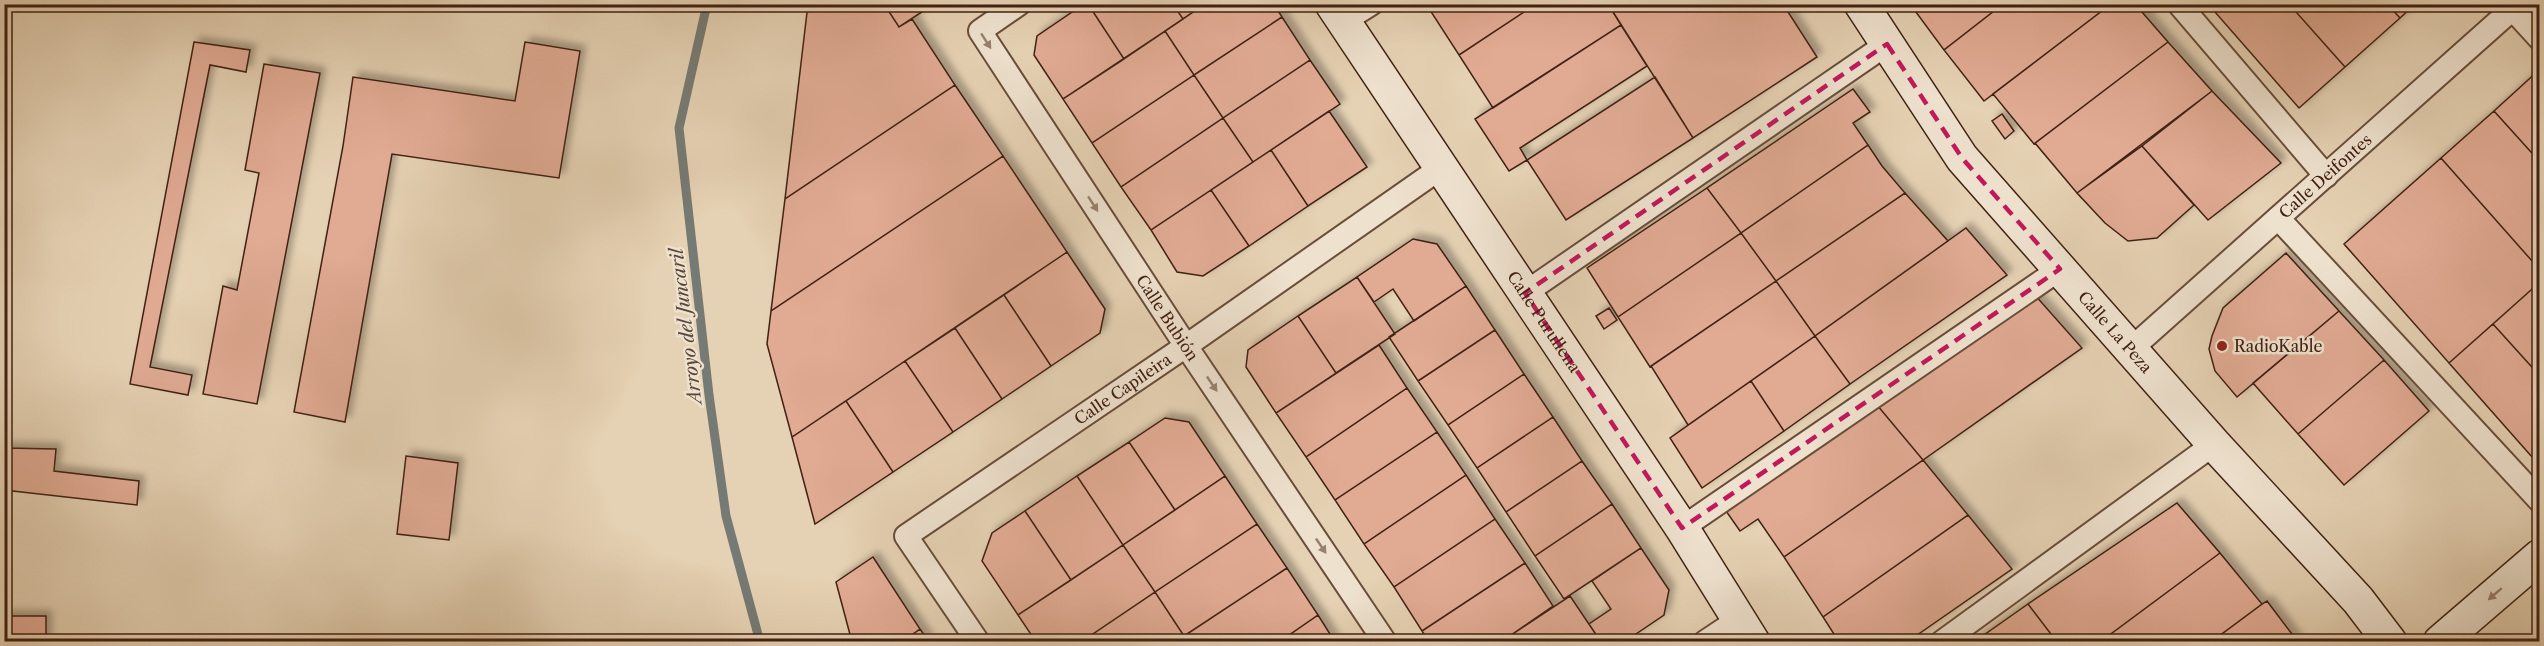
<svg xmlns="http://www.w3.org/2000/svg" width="2544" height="646" viewBox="0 0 2544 646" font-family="'Libre Caslon Text',serif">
<defs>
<filter id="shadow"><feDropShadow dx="5.5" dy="-5.5" stdDeviation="3" flood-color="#0004"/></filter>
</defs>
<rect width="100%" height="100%" fill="#e5d1b3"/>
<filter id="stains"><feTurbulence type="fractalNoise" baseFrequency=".00333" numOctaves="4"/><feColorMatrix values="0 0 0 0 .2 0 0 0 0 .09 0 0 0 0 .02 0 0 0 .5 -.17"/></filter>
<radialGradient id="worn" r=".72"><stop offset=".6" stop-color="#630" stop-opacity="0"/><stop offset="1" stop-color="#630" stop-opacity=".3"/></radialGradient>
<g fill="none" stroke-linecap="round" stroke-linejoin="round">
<path stroke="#767a74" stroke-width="9" d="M707,4L679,128L709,395L726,516L760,642"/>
</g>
<path fill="#e0aa93" stroke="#412112" stroke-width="1.5" filter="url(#shadow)" d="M808,4H884L899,27L912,19L955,85L785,199Z
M884,4H934L899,27Z
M1084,4H1088L1124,59L1063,99L1034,55L1037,36Z
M1088,4H1173L1183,19L1124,59Z
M1173,4H1205L1183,19Z
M1205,4H1274L1282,17L1194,75L1165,31Z
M1426,4H1536L1459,55Z
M1536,4H1608L1621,25L1493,108L1459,55Z
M1608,4H1783L1817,57L1693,138Z
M1910,4H2003L1944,50Z
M2003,4H2111L1984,101L1944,50Z
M2111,4H2135L2168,42L2034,144L1993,94Z
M2208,4H2289L2345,67L2299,108Z
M2289,4H2387L2400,18L2345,67Z
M2387,4H2415L2400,18Z
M1282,17L1310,60L1223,118L1194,75Z
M1621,25L1647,66L1520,148L1527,160L1509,171L1475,119Z
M1165,31L1194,75L1092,143L1063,99Z
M194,42L250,50L246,72L210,65L150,367L192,375L188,395L130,384Z
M525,42L580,51L559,178L392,154L345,422L294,412L343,146L353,77L515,101Z
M2168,42L2212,91L2077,193L2035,143Z
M1310,60L1340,104L1253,162L1223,118Z
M264,64L320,73L257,404L203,394L223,286L237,290L259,173L245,170Z
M2539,70L2540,71V162L2494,111Z
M1194,75L1223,118L1121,187L1092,143Z
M1655,77L1693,138L1566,220L1527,160Z
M955,85L1003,156L771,311L785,199Z
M1853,89L1870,112L1853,123L1868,145L1741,233L1707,188Z
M2212,91L2281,163L2208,220L2142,146Z
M1329,111L1367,167L1308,206L1271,150Z
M2494,111L2540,162V270L2441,158Z
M2002,114L2014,131L2005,139L1992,121Z
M1223,118L1253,162L1151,230L1121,187Z
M1868,145L1882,166L1905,193L1776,281L1741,233Z
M2142,146L2194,205L2157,238L2128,241L2105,223L2077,193Z
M1271,150L1308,206L1249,246L1211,190Z
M1003,156L1067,252L792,437L767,344L771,311Z
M2441,158L2540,270V282L2449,363L2344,244Z
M1707,188L1741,233L1618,317L1587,268Z
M1211,190L1249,246L1203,276L1177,272L1151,230Z
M1905,193L1948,241L1815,336L1776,281Z
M1966,228L2007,275L1850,384L1815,336Z
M1741,233L1776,281L1650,367L1618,317Z
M1413,239L1437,244L1466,286L1414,321L1393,289L1374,302L1357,277Z
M1067,252L1105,309L1100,333L1051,366L1004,295Z
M2286,253L2339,311L2237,397L2215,371L2209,349L2212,336L2223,308Z
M1357,277L1395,334L1336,373L1298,316Z
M1776,281L1815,336L1688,425L1651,366Z
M2540,282V376L2493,324Z
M1466,286L1495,330L1418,381L1389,337Z
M2034,294L2082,348L1923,460L1877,405Z
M1004,295L1051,366L1002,399L955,328Z
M1609,308L1617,320L1604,329L1596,316Z
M2339,311L2384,360L2298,434L2253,383Z
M1298,316L1336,373L1276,413L1246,367L1248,350Z
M2493,324L2540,376V466L2449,363Z
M955,328L1002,399L953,432L905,361Z
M1495,330L1524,374L1448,425L1418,381Z
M1815,336L1850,384L1784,431L1751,381Z
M1379,345L1407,388L1306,457L1276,413Z
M2384,360L2429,411L2344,485L2298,434Z
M905,361L953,432L893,472L846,401Z
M1524,374L1553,417L1477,468L1448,425Z
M1751,381L1784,431L1702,488L1670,438Z
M1407,388L1437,432L1335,500L1306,457Z
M846,401L893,472L815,524L792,437Z
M1877,405L1923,460L1784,557L1758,519L1740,531L1726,511Z
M1553,417L1582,461L1506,512L1477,468Z
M1165,418L1189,422L1225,476L1175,510L1129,442Z
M1437,432L1466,475L1364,544L1335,500Z
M1129,442L1175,510L1123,545L1077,476Z
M4,448L56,449L54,471L139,481L137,505L4,490Z
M406,456L458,463L449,540L397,534Z
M1923,460L1968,515L1823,617L1784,557Z
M1582,461L1612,504L1535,556L1506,512Z
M1466,475L1495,519L1394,587L1364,544Z
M1077,476L1123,545L1071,580L1025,511Z
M1225,476L1257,524L1155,592L1123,545Z
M2177,503L2220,553L2100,642H2057L2028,604Z
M1612,504L1641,548L1564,599L1535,556Z
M1025,511L1071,580L1018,615L982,561L992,533Z
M1968,515L2012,569L1907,642H1839L1823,617Z
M1495,519L1525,563L1422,631L1394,587Z
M1257,524L1287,568L1184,636L1155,592Z
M1123,545L1155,592L1081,642H1036L1018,615Z
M1641,548L1669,590L1664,615L1624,642H1601L1589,624L1611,609L1592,581Z
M2220,553L2262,604L2211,642H2100Z
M873,557L920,629L902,642H852L836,582Z
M1525,563L1553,606L1501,642H1429L1422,631Z
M1287,568L1318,615L1279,642H1188L1184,636Z
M1155,592L1184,636L1177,642H1081Z
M1570,596L1601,642H1516L1511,635Z
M2267,601L2298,642H2211L2262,604Z
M2028,604L2057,642H1974Z
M1318,615L1335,642H1279Z
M4,616H46V642H4Z
M920,629L929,642H902Z"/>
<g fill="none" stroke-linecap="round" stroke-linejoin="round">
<g stroke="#6a4d3a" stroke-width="26">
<g id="street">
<path id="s1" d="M1019,4L980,31L1186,346L1385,642"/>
<path d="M2179,4L2326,176"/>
<path d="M2508,4L2540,39"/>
<path d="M1344,21L1371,4"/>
<path d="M2278,218L2540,501"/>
<path d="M1525,293L1887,44"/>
<path id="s2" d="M2131,349L2518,4"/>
<path d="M1682,528L2060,269"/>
<path id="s3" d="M978,642L906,536L1186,346L1442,167"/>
<path d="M1705,642L1738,620"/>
<path d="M1942,642L2214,444"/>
</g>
</g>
<g stroke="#412112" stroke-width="36">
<g id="secondary">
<path id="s4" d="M1332,4L1682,528L1753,642"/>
<path id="s5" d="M1861,4L1962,158L2214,444L2358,600L2390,642"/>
<path d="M2440,642L2540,556"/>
</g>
</g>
<use href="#street" stroke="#eee1ce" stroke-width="22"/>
<use href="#secondary" stroke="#eee1ce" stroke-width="33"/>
</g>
<defs><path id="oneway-solid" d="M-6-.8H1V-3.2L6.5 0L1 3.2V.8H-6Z" transform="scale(1.5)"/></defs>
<g fill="#988170">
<use href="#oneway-solid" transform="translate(986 41) rotate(57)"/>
<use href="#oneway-solid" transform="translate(1093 204) rotate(57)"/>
<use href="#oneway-solid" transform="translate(1212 384) rotate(56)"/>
<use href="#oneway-solid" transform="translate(1321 546) rotate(56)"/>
<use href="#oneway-solid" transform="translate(2495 594) rotate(139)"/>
</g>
<path fill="none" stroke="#c2185b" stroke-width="4.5" stroke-dasharray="12 8" stroke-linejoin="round" d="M1887,44L1962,158L2060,269L1682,528L1525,293Z"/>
<circle fill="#8f2418" stroke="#eee1ce" stroke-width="2" cx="2222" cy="346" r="6"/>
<g text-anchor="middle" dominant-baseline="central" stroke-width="5" stroke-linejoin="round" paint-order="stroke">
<g font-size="16" fill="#412112" stroke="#eee1ce">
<text stroke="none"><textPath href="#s2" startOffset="260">Calle Deifontes</textPath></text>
<text stroke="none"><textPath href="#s1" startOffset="390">Calle Bubión</textPath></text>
<text stroke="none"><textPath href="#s4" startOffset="382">Calle Purullena</textPath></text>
<text stroke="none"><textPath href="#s5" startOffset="416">Calle La Peza</textPath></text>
<text stroke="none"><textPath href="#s3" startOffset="390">Calle Capileira</textPath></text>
</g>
<g font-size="16" fill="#412112" stroke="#eee1ce" text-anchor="start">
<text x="2234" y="346">RadioKable</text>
</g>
<g font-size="18" font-style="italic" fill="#57463b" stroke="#eee1ce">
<text transform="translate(686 326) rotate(-97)">Arroyo del Juncaril</text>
</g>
</g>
<rect width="2544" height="646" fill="none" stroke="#e5d1b3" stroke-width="24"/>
<rect x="6" y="6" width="2532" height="634" fill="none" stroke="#412112" stroke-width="3"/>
<rect x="12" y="12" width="2520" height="622" fill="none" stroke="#412112" stroke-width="1.5"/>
<rect width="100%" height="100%" filter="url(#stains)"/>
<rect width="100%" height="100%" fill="url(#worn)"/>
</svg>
